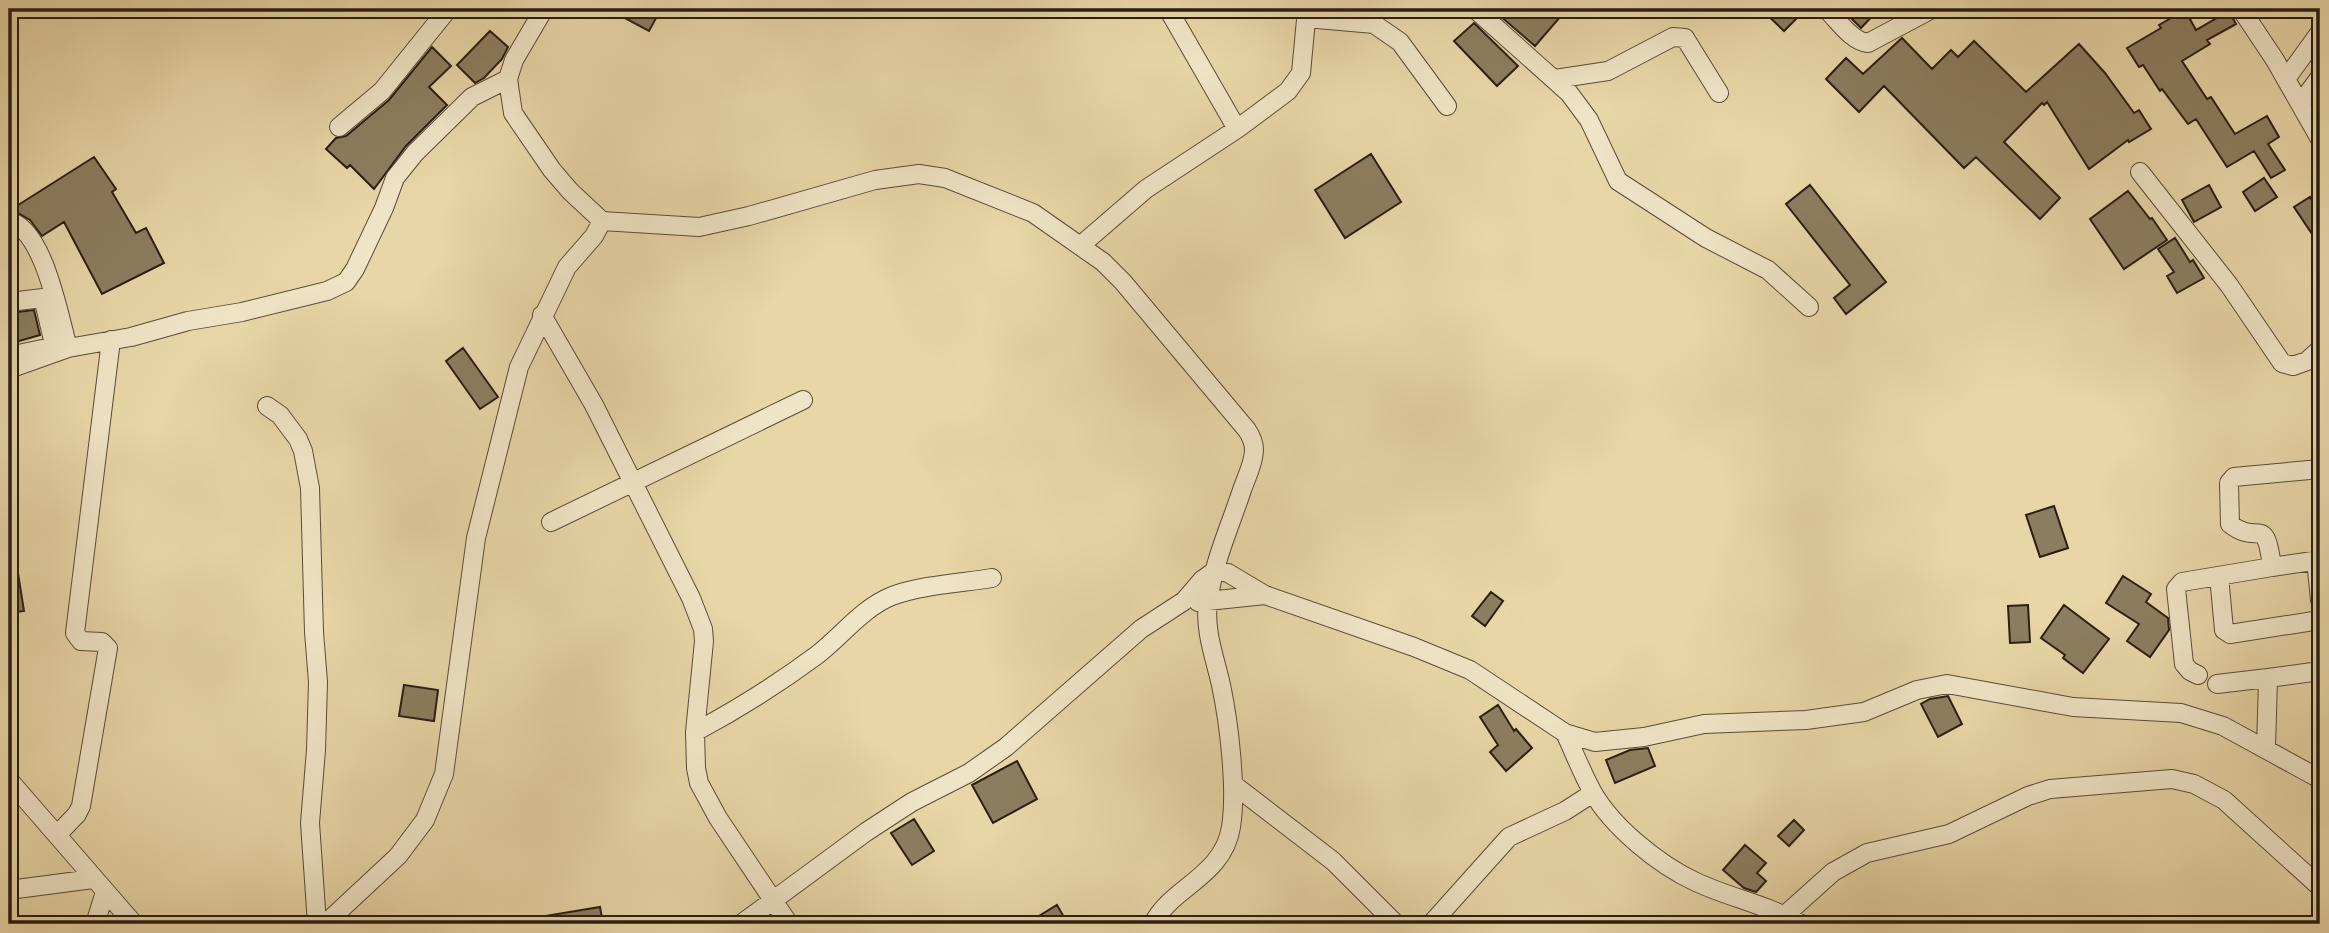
<svg xmlns="http://www.w3.org/2000/svg" width="2329" height="933" viewBox="0 0 2329 933" font-family="'IM FELL Great Primer',serif">
<rect width="100%" height="100%" fill="#e8d6a7"/>
<filter id="stains"><feTurbulence type="fractalNoise" baseFrequency=".00286" numOctaves="4"/><feColorMatrix values="0 0 0 0 .2 0 0 0 0 .09 0 0 0 0 .02 0 0 0 .5 -.17"/></filter>
<radialGradient id="worn" r=".72"><stop offset=".6" stop-color="#630" stop-opacity="0"/><stop offset="1" stop-color="#630" stop-opacity=".3"/></radialGradient>
<path fill="#8d7d60" stroke="#2a1d14" stroke-width="2" d="M608,9H661L649,31Z
M1492,9H1567L1535,46Z
M1761,9H1806L1784,31Z
M1842,9H1879L1861,28Z
M2185,10L2196,30L2229,11L2236,24L2207,40L2210,44L2182,61L2207,99L2211,97L2235,134L2267,116L2279,137L2268,144L2285,170L2271,178L2254,151L2227,167L2196,119L2188,124L2162,89L2160,91L2143,65L2139,67L2127,48L2161,28L2159,25Z
M1474,23L1518,66L1497,86L1454,41Z
M490,31L508,47L502,59L484,78L475,83L457,65Z
M1902,38L1932,69L1951,50L1958,57L1974,41L2026,92L2079,44L2105,73L2134,113L2139,110L2151,129L2129,142L2128,140L2089,169L2047,102L2044,105L2042,103L2004,142L2060,198L2040,219L1976,157L1964,168L1884,86L1859,112L1826,79L1846,58L1863,74Z
M432,47L451,66L429,87L447,105L406,146L374,189L350,165L347,168L326,149L336,138L346,136L389,100Z
M1371,154L1401,202L1345,238L1315,190Z
M94,157L116,189L112,192L136,233L146,228L164,263L102,294L64,222L42,236L30,220L18,213L15,207Z
M2264,178L2277,197L2255,211L2243,192Z
M1810,185L1886,282L1846,314L1834,298L1850,285L1786,204Z
M2209,185L2221,207L2194,222L2182,200Z
M2128,191L2150,219L2152,218L2167,240L2124,269L2090,219Z
M2310,197L2320,214V246L2294,207Z
M2175,238L2190,262L2193,260L2204,278L2177,293L2167,276L2174,272L2158,249Z
M34,310L40,335L9,344V313Z
M463,348L498,397L480,409L446,361Z
M2054,506L2068,548L2040,557L2026,515Z
M9,567H17L24,611L9,613Z
M2123,576L2151,594L2146,602L2168,618L2169,630L2150,657L2127,641L2139,624L2106,603Z
M1491,592L1503,601L1485,626L1472,616Z
M2028,605L2030,642L2010,643L2008,606Z
M2064,605L2109,639L2083,673L2063,658L2065,655L2041,638Z
M404,685L438,690L434,721L399,716Z
M1948,696L1962,724L1938,737L1921,704L1930,699Z
M1498,705L1514,731L1516,729L1532,748L1506,771L1490,752L1498,745L1480,717Z
M1648,748L1655,766L1615,783L1606,760L1630,750Z
M1017,761L1037,799L993,823L972,785Z
M914,819L934,851L912,865L891,833Z
M1794,820L1804,830L1789,846L1778,836Z
M1745,845L1766,863L1757,873L1766,881L1756,892L1744,888L1723,870Z
M1057,905L1068,924H1026Z
M600,907L603,924H545V916Z"/>
<g fill="none" stroke-linecap="round" stroke-linejoin="round">
<g stroke="#5a4b39" stroke-width="20">
<path id="minor" d="M544,9L514,60L508,79L513,113L552,170L570,191L602,221L699,227L749,216L875,180L919,174L945,178L1033,213L1103,262L1123,282L1247,430C1251,436 1254,442 1254,450C1254,463 1246,478 1242,490C1230,526 1213,564 1208,602C1204,630 1215,658 1221,685C1229,723 1237,789 1231,827C1223,877 1171,887 1153,924
M1168,9L1237,129
M1475,9L1569,93L1589,120L1618,181L1706,238L1768,270L1809,307
M1826,9C1838,20 1851,41 1868,43L1932,9
M2241,9L2275,60L2320,139
M1306,18L1374,24L1400,42L1447,106
M1555,79L1608,71L1673,37L1685,38L1719,93
M2286,79L2320,32
M2300,104L2320,77
M339,127L382,91L448,9
M2140,172L2229,285L2282,363L2293,366L2307,361L2320,349
M9,221C44,230 59,316 68,348
M1080,246L1146,189L1237,129L1288,91L1301,73L1307,9
M9,302L43,298L53,340L56,344L68,348
M542,315L594,405L691,598L703,629L704,641L695,732L696,768L699,783L718,818L789,924
M9,356L42,349
M9,369L68,348L131,337L188,321L242,312L327,291L346,282L355,269L384,208L395,178L415,153L472,97L508,79
M267,406L280,415L298,439L303,451L310,488L314,632L318,682L316,750L310,823L317,924
M551,522L803,400
M2316,560L2320,600
M2272,567L2320,560
M2219,576L2224,630L2230,634L2320,620
M1198,602L1265,595
M2198,675L2190,671L2184,664L2176,589L2182,582L2272,567C2265,512 2259,547 2230,524L2229,483L2234,477L2320,469
M2217,684L2268,678
M695,732C738,709 778,684 817,655C842,636 862,608 892,596C921,585 961,583 992,578
M1565,733C1574,752 1582,773 1592,791C1612,827 1659,865 1696,882C1730,898 1768,905 1801,924
M2266,748L2268,678L2320,671
M9,780L134,924
M1234,785L1333,861L1396,924
M57,835L77,814L81,806L108,648L102,642L81,641L75,633L111,340
M9,890L93,879
M1785,915L1833,872L1867,853L1949,834L2028,796L2050,789L2172,779L2194,784L2224,800L2320,887
M95,924L105,892
M325,924L398,856L425,820L444,774L476,538L519,367L567,267L594,236L602,221
M741,924L866,832L912,802L969,773L1006,747L1141,629L1184,601L1202,580L1216,570L1228,573L1265,595L1414,647L1470,670L1565,733L1595,742L1644,737L1704,724L1806,720L1864,712L1917,690L1947,684L2073,707L2181,713L2223,726L2320,779
M1431,924L1509,837L1565,811L1593,793"/>
</g>
<use href="#minor" stroke="#f0e4c6" stroke-width="18"/>
</g>
<rect width="2329" height="933" fill="none" stroke="#e8d6a7" stroke-width="35"/>
<rect x="10" y="10" width="2308" height="912" fill="none" stroke="#2a1d14" stroke-width="3.5"/>
<rect x="18" y="18" width="2294" height="898" fill="none" stroke="#2a1d14" stroke-width="2"/>
<rect width="100%" height="100%" filter="url(#stains)"/>
<rect width="100%" height="100%" fill="url(#worn)"/>
</svg>
